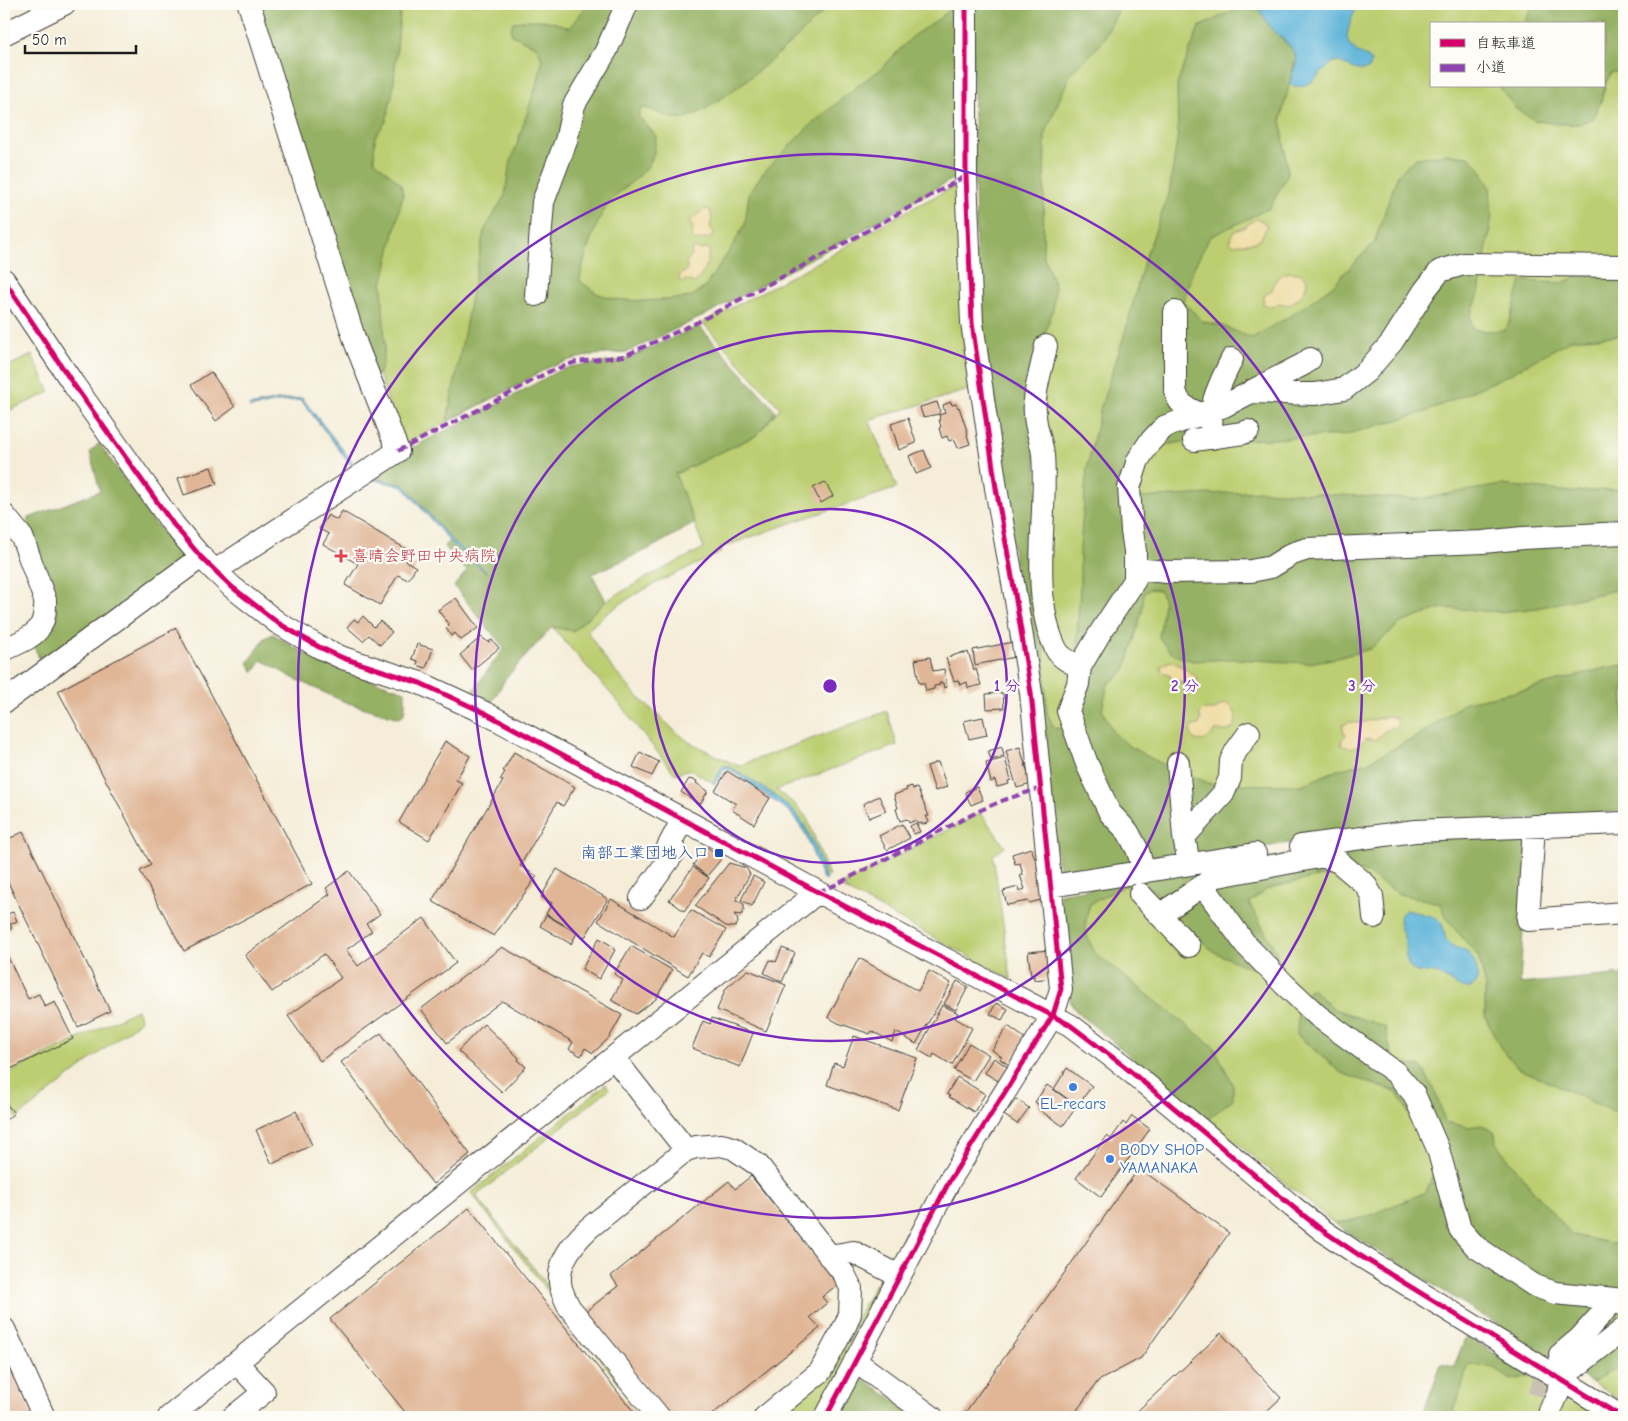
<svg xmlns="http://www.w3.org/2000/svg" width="1628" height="1421" viewBox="0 0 1628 1421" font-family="'Comic Neue','Klee One',sans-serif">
<rect width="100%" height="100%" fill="#fdfcf7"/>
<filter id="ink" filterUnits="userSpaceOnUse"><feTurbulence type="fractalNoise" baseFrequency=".02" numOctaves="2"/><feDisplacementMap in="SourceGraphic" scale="10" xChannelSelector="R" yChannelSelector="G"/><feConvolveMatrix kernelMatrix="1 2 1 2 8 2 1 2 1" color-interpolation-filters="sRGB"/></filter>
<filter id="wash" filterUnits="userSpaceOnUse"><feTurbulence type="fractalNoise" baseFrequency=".0096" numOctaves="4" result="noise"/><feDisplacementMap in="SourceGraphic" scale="20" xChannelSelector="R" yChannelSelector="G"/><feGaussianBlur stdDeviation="1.12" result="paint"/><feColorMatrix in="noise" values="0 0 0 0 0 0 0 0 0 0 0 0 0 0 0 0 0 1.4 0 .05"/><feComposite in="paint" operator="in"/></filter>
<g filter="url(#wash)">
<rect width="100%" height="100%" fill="#f5edd8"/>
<path fill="#bcce71" stroke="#6c7546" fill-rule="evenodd" d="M254,4H960L954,178L832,247L703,316L627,352L592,355L569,360L542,370L511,389L403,445Z
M972,4H1624V766L1338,835L1064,877ZM1432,24H1604V86H1432Z
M955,186L958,189L975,388L869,420L897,488L805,518L720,548L721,553C674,575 625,593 587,631L605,659L634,693L676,732L689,742L738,766L887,711L897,745L776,790L796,805L807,818L829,876L825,877C819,861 814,842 805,827C790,801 754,783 729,766L723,767L713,783L690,769L675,774L626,713L627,712L552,627L573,631L606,601L644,579L704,548L675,474L757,435L780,408L703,323L835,253L886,222Z
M32,355L50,392L4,413V368Z
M981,813L1005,847L993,855L1011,979L844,889L846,882Z
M1416,837L1520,984L1624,1024V1402L1335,1224L1076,1011L1071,1004L1060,894Z
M137,1010L141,1020L17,1118L4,1091V1075Z
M606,1084L609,1089L476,1196L653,1417H646L471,1193Z
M875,1284L884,1288L818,1417H776L825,1376Z
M1466,1336L1598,1417H1434Z"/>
<path fill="#95b163" stroke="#586640" d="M254,4H401L393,91L386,122L375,136L374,160L401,184L403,194L382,285L385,345L382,366L374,382Z
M588,4H829C810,30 716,111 685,118C669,121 656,109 641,108L638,116L656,136C654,169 644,171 621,191C617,195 613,198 610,202C597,218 582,260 580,281L596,293L614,299L642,301L678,299L691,297L704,288L732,247L745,224L749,193L763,173L807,128L861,83L880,70L914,35L940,18L956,4L959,168L954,178L832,247L703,316L627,352L592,355L569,360L547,368L511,389L447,421L484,231L505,195L509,168L539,77L542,60L537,47L512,35L511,29L513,22C538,18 547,19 570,28Z
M972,4H1122L1101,44L1071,73L1045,133L1043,254L1055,287L1053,309L1031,375L1047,713L1054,728L1067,729L1079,701L1088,663L1076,652L1080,588V547L1087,468L1101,406L1125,333L1144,261L1169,194L1178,134L1177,84L1199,27L1238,8L1259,9L1271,28L1292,49L1296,57L1281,119L1288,174L1270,208L1210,237L1194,267L1183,302L1204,322L1220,325L1252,338L1292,315L1331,287L1374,243L1398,174L1416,158L1447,154L1469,156L1481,170L1490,187L1492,217L1479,294L1470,317L1473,329L1488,331L1505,330L1510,321L1521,281L1562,283L1587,272L1624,271V335L1572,339L1512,373L1426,412L1344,435L1273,439L1183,442L1158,446L1122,499L1261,491L1418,499L1501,485L1573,492L1624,489V588L1537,608L1499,612L1442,608L1401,623L1370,649L1337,658L1309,663L1233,659L1193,661L1177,656L1169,651L1159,637L1164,603L1161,592L1158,590L1150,589L1144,593L1142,612L1125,671L1108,684L1102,710L1113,732L1129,746L1158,762L1211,784L1302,785L1337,770L1366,763L1416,737L1466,702L1525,690L1605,668L1624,665V811L1338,835L1122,870L1060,876L977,296Z
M1533,4H1624V72H1612L1607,80L1602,98L1594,118L1578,124H1559L1536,121L1516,109L1499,86H1604V24H1524Z
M699,326L776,411L757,435L675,474L695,523L649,549L592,574L606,601L573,631L552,627L506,678L492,702L472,692L504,648L454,586L467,571L444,546L449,541L484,571L487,572L452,541L404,485L368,477L396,456L511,397L558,371L574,366L624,360Z
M99,443L155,523L185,559L41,662L33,644L45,635L25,529L29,518L100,491L90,452Z
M273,634L301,651L335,668L405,691V710L403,716L399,718L345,702L293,678L262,660L254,672L248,663L265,638Z
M1525,831L1527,857L1520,984L1624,974V1109L1612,1111L1518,1068L1500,1047L1485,1016V983L1478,956L1449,922L1439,903L1399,894L1362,871L1312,878L1267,889L1249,903L1276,951L1278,961L1250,968L1216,953L1178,922L1154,890L1124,886L1090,904C1083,929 1084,931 1095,953L1214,1047L1233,1085V1099L1207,1120L1076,1011L1067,992L1060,894L1339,846Z
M1311,988L1334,1009L1385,1027L1393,1060L1422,1067L1437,1096L1445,1122L1468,1127L1482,1125L1495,1133L1496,1143L1531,1188L1572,1235L1610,1243H1624V1364L1591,1382L1335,1224L1366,1217L1426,1192L1434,1172L1418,1127L1396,1092L1341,1073L1297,1035L1298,1010Z
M1466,1336L1531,1376L1511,1380L1494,1368L1468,1364L1461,1390L1452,1417H1422L1441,1364L1454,1367Z
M855,1374L920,1417H834Z"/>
<path fill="#eeda9e" stroke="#857b5d" d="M706,209L710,210L712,218L710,227L714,232L713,237L695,241L691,237L693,229L690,221C692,218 702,210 706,209Z
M1257,219L1263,221L1267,227L1261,238L1255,242L1233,245L1230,242L1231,236L1233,232L1245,227L1254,220Z
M694,248L700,250L707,248L710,250L705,270L695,283L687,280L682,282L679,280C678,273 684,274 687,269L686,261L691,257L692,249Z
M1290,272L1302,274L1307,280C1306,292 1299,299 1288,305L1279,303L1272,307L1263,304L1264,296L1272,290C1275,278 1279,275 1290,272Z
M1170,661C1174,662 1195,674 1197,678C1197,679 1197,681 1197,683L1194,685L1187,687L1182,682L1172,680L1169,674L1162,672L1161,666Z
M1227,704C1237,708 1240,727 1228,731C1224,732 1219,729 1216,731C1211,734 1209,739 1203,741L1194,740L1190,731L1193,726L1199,725L1201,719L1199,714L1203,710H1215L1221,705Z
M1388,716L1396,718L1398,722L1397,726C1393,728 1389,728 1386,730C1377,737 1379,742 1366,738C1359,745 1352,751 1341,745L1342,739L1346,735L1343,731V725L1349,722L1360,723Z"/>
<path fill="#5bb3d8" stroke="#3c687a" d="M1257,4H1355C1356,18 1338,38 1354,49C1359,53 1362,56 1368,57L1371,61L1370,68C1354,76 1348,61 1333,62L1313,81L1303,86H1292L1290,84C1290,75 1298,65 1296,57C1293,45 1278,37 1271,27C1266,21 1260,12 1257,4Z
M302,398L354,464L359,472L357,473L301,400L277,402L250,408L249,406L278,400Z
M368,477L404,485L452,541L474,559L487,573L451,543L403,487L366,478Z
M723,766H729C749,779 783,798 798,816C812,834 819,859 826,880L822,878L805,833L790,812L729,769L724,770L715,784L713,783Z
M1406,910C1415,913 1431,914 1439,920C1445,926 1443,934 1447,941C1452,948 1461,948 1467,952C1475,958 1481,975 1475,984C1465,998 1445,975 1434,973C1427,971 1418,975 1412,969C1403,961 1407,948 1404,937C1403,932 1399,927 1399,922C1399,917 1402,912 1406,910Z"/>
<g id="blocks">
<path fill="#e0b696" d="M211,372L235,407L216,421L191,385Z
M937,402L940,411L939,412V414L923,417L920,407Z
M951,402L952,405L956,404L958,408L959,407L968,434L967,435L970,444L958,448L954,439L949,441L947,436L942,438L939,428L941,427L939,419L940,418L939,415L945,413L943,405Z
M908,418L916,443L899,450L891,424Z
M924,450L931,468L916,474L909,456Z
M211,467L217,484L184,495L178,478Z
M825,482L833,496L821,503L813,488Z
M342,511L411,552L406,561L416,567L408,580L398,575L380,605L345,585L358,564L323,544L329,534L319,529L328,515L337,520Z
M456,598L478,628L461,640L455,633L451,636L446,628L449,625L438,610Z
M363,616L374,627L380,621L392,632L380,645L369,635L363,641L347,627L354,619L358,622Z
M176,628L312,884L184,951L140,871L151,865L58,691Z
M481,637L488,642L492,640L499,648L472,670L460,655Z
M1013,642L1015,657L975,665L973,650Z
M417,644L433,649L426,668L417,665L418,661L412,659Z
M964,652V654L968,652L974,670L976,669L981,685L968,688L967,682L960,685L958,680L954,681L946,658Z
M930,657L933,671L944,669L947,687L944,688L943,683H939L940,685L934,686V689L926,691L924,683H919L915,660Z
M1003,693L1004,708L987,709L986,694Z
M983,717L987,735L969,739L964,721Z
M445,741L470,756L456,780L462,783L429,840L399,822Z
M1002,747L1004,756L991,760L988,751Z
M1020,747L1031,784L1017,788L1006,751Z
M514,752L575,787L563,806L557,802L520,866L537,876L494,936L432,901L503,781L500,780L505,772L503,771Z
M640,752L659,762L652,776L633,767Z
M1005,758L1011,780L1008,781L1009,784L997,787L995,780L991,782L986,763Z
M938,762L947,787L935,791L927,766Z
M727,771L770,798L754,824L732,810L736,804L715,791Z
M689,779L697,781L696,783L708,791L700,804L681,792Z
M912,786L913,789L917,788L929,816H926L929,822L922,825V823L918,824L916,820L909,823L907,819L900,821L896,809L898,808L894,795L907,790L906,788Z
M977,787L983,800L971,805L965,792Z
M879,796L886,811L869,818L863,804Z
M916,823L920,832L913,834L910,826Z
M902,824L910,838L887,850L879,836Z
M23,832L110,1011L78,1027L4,874V841Z
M707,847L722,858L707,876L693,865Z
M1031,848L1035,859L1037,858L1039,866L1037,867L1045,899L1029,903L1028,901L1007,905L1003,891L1018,887L1019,891L1025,889L1020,875H1023L1020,863L1015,864L1012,854Z
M729,863L746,868L750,874L736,900L744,904V911L741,915L734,914L737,918L738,923L735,927H732L726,926L695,906Z
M693,867L709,878L684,911L669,900Z
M557,869L608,899L585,937L546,914L552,903L541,897Z
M349,871L380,914L366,924L372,931L346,950L358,966L424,918L456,963L320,1061L288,1016L341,978L324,954L272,992L245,955L330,894L326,888Z
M753,876L764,882L752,906L741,900Z
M611,899L674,937L691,910L726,930L709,957L702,953L688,976L598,921Z
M4,912L5,915L13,912L17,921L10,924L12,928L4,933Z
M546,915L577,933L571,944L540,926Z
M599,938L614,947L613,949L615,950L599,979L582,969Z
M631,946L672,970L656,999L636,1014L611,1000L623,980L614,974Z
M502,947L622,1015L609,1038L593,1053L585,1048L581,1056L569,1049L573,1042L502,1001L447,1043L421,1009Z
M782,948L795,953L782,982L764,973L770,960L776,962Z
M4,949L28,999L39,994L45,1007L55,1002L73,1039L4,1072Z
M1049,950L1052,978L1034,980V976H1031L1028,952Z
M859,958L918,991L929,971L951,983L916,1044L896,1032L892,1042L872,1031L870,1034L838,1023L828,1017Z
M748,970L786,985L766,1031L717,1010L726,988Z
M957,981L968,987L956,1010L944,1004Z
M996,1003L1008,1009L1002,1020L990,1014Z
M942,1005L958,1013L955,1018L972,1028L952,1065L934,1054L932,1058L918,1050Z
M712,1018L753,1033L740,1067L692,1048L703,1021L710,1024Z
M484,1024L519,1058L518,1060L526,1067L502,1092L458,1051Z
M1008,1026L1026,1039L1009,1065L1000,1059L1002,1057L992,1050Z
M381,1033L470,1154L433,1184L341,1062Z
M854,1036L917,1058L898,1110L827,1085L834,1063L843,1066Z
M969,1043L989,1055L973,1081L954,1070Z
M994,1058L1009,1068L1000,1082L985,1073Z
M1067,1068L1092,1086L1077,1106L1054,1089Z
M957,1077L985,1094L974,1112L949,1097L950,1096L947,1094Z
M1047,1085L1077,1106L1063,1126L1038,1109L1040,1106L1035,1102Z
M1016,1099L1029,1108L1017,1124L1004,1115Z
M4,1101L14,1113L4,1122Z
M296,1111L312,1145L272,1164L256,1130Z
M1132,1116L1150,1129L1101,1197L1076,1178L1107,1136L1111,1139L1123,1122L1126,1125Z
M1139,1168L1229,1233L1141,1358L1098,1381L1072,1417H962Z
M751,1176L838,1284L822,1297L827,1303L810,1317L820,1328L709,1417H670L585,1312L618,1286L611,1276L729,1181L735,1189Z
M469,1208L638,1417H409L330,1319Z
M1221,1333L1281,1398L1260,1417H1131Z
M4,1353L33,1417H4Z"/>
</g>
</g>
<g filter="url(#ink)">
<use href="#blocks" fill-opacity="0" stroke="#3d3b38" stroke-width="1"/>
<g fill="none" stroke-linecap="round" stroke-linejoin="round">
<path stroke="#cac3b2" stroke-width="22" stroke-dasharray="22 11" stroke-linecap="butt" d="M1539,1396L1545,1377L1559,1356"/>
<g stroke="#3d3b38" stroke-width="24">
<path id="minor" d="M4,34L64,4
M4,280L74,385L173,524L201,557L232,587L278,623L319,647L343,658L420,683L485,713L818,892L1070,1025L1124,1066L1293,1207L1322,1230L1359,1255L1622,1417
M536,295L543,202L566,141L574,105L606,51L627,4
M1175,312V390C1179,406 1186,407 1200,414
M1046,346C1042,368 1033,392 1035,414C1035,428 1042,442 1043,455C1048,514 1029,595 1056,649C1060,658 1072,663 1080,667
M1252,391L1304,364L1310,359
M1212,438C1208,404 1218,388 1232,359
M1194,440L1243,433L1248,431
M4,515L22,537L45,600C47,634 30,637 4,650
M1135,569L1167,572L1251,571L1271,567L1292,554L1307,549L1483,542L1523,538L1624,533
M215,571L398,451L356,344L249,4
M4,702L201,557
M1178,763L1184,837
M1534,826L1528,920L1624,913
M1301,846L1415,831L1624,823
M1189,864L1184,837L1223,794L1230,778L1231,761L1236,751L1249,733
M1144,872L1138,851L1128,832L1110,813L1087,764L1068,711L1078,684L1080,667L1100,633L1135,580V551L1132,531L1129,488L1138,460L1149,443L1164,427L1224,406L1251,392L1315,394L1344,389L1367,371L1392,342L1425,290L1440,271L1464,264L1624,266
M1051,886L1255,854
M1140,894L1189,946
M641,898L675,851L668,847L683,819
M1161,914L1208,882
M1374,917L1372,896L1365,884L1339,862L1324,856L1213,877L1208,882L1207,891L1246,945L1284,984L1318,1016L1396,1073L1414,1094L1438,1149L1460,1229L1476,1247L1535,1286L1555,1293L1615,1299L1624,1305
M614,1058L686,1150
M829,1256L853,1252L899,1276
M4,1329L44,1417
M1560,1355L1579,1339L1615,1299
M855,1361L932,1417
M169,1417L818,892
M233,1417L264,1392L237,1363
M659,1417L569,1307C566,1301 563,1295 561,1288C555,1264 573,1243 589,1228L686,1150L696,1147L721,1145L733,1148L758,1165L844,1274L851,1288L850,1314L846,1324L820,1372L765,1417
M826,1417L950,1180L1053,1015L1061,989L1031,693L1015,594L996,488L972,323L966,176V4
M1549,1417L1550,1411L1558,1393L1560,1379L1624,1329"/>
</g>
<use href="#minor" stroke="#fff" stroke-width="22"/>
<path stroke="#8e44ad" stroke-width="4" stroke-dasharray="8 4" stroke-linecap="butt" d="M398,451L507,395L548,372L576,362L624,356L698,322L834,249L966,176
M818,892L835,885L981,810L1004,800L1041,788"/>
<g stroke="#fdfcf7" stroke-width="8">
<path id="cycleway" d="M4,280L74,385L173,524L201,557L232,587L278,623L319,647L343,658L420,683L485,713L818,892L1070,1025L1124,1066L1293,1207L1322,1230L1359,1255L1622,1417
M826,1417L950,1180L1053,1015L1061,989L1031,693L1015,594L996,488L972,323L966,176V4"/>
</g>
<use href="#cycleway" stroke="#d6006c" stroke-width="5"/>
</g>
</g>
<g fill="none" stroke="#7b2cbf" stroke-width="2.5">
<circle cx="830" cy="686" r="177"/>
<circle cx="830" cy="686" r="355"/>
<circle cx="830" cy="686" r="532"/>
</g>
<path fill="#e0444e" stroke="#fdfcf7" stroke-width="2" d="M338.5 548.5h5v5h5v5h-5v5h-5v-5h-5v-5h5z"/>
<rect fill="#1a4fb4" stroke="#fdfcf7" stroke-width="2" x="714" y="848" width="10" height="10" rx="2.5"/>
<g fill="#3f7fe0" stroke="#fdfcf7" stroke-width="2">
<circle cx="1073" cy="1087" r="5"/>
<circle cx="1110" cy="1159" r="5"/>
</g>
<g text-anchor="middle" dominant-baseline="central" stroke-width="4.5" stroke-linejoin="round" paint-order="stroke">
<g font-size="16" fill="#be3a42" stroke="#fdfcf7" text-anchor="start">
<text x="352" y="556">喜晴会野田中央病院</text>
</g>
<g font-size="16" fill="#164399" stroke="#fdfcf7" text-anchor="end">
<text x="709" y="853">南部工業団地入口</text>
</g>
<g font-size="16" fill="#366cbe" stroke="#fdfcf7">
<text x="1073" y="1104">EL-recars</text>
<text x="1120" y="1150" text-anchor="start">BODY SHOP<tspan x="1120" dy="18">YAMANAKA</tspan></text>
</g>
</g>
<circle cx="830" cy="686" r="8" fill="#7b2cbf" stroke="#fdfcf7" stroke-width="2.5"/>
<g font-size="15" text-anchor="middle" font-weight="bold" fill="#7b2cbf" stroke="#fdfcf7" stroke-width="4.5" stroke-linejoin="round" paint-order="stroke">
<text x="1007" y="691">1 分</text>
<text x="1185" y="691">2 分</text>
<text x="1362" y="691">3 分</text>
</g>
<rect width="1628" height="1421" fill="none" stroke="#fdfcf7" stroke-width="20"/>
<rect x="1430" y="22" width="175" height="65" fill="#fdfcf7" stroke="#a3a29f"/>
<rect x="1440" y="39" width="25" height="8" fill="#d6006c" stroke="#a3a29f"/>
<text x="1476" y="48" font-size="15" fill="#1c1c1c">自転車道</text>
<rect x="1440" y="64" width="25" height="8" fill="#8e44ad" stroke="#a3a29f"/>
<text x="1476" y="72" font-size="15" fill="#1c1c1c">小道</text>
<path d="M25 45v8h111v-8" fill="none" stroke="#1c1c1c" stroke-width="2.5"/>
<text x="32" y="45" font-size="15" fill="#1c1c1c" stroke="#fdfcf7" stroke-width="4" paint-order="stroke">50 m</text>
</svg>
